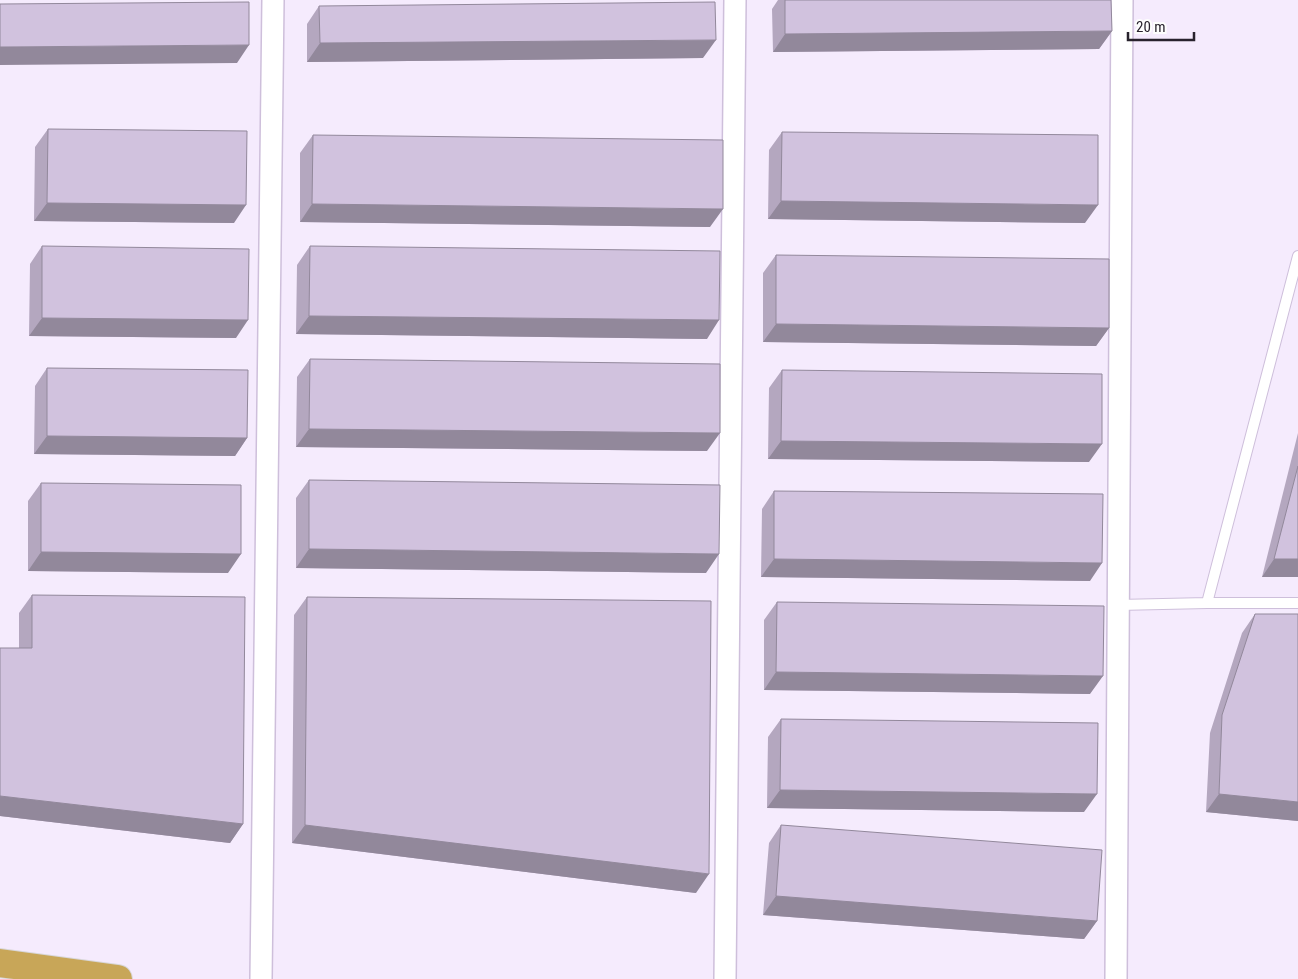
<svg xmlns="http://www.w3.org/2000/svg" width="1298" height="979" viewBox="0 0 1298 979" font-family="'Roboto Condensed',sans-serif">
<rect width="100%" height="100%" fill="#f5ebfd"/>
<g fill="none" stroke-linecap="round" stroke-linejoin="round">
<g stroke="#cebfdb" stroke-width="12">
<path id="lane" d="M1207,603L1298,256
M1118,605L1207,603H1298"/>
</g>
<g stroke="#cebfdb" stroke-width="24">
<path id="street" d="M261,979L273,0
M725,979L735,0
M1116,979L1122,0"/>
</g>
<g stroke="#d8d7d9" stroke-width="30">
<path id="highway" d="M0,963L118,979"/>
</g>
<use href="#lane" stroke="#fff" stroke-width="10"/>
<use href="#street" stroke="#fff" stroke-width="21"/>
<use href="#highway" stroke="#c8a658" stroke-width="28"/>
</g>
<path fill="#b4a7bf" d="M778,0H1111L1112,31L1099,49L773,52L772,9Z
M319,6L703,58L307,62V24Z
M48,129L234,223L34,221L35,147Z
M782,132L1085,223L768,219L769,150Z
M313,135L710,227L300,222V153Z
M42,246L236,338L29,336L30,264Z
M310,246L707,339L296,334L297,265Z
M776,255L1109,328L1096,346L763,342V273Z
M310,359L707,451L296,447L297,377Z
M47,368L247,438L235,456L34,454L35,386Z
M782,370L1089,462L768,459L769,388Z
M1298,433V577H1262Z
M309,480L706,573L296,568V498Z
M41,483L228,573L28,571V501Z
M774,491L1090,581L761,577L762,509Z
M32,595L243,824L230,843L0,816V648H19V613Z
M307,597L696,893L292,843L294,615Z
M777,602L1090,694L764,690V620Z
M1255,614L1298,821L1206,812L1210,733L1242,633Z
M781,719L1084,812L767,808L768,737Z
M781,825L1097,921L1084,939L763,915L769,843Z"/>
<path fill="#92889b" d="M1112,31L1099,49L773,52L785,34Z
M716,40L703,58L307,62L320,43Z
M249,45L237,63L0,65V47Z
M781,201L1098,205L1085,223L768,219Z
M47,203L246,205L234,223L34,221Z
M312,204L723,209L710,227L300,222Z
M309,316L719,320L707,339L296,334Z
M42,318L248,320L236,338L29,336Z
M776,324L1109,328L1096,346L763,342Z
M309,429L720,433L707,451L296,447Z
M47,436L247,438L235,456L34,454Z
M781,441L1102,444L1089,462L768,459Z
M309,549L719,554L706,573L296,568Z
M41,552L241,554L228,573L28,571Z
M774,559L1102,563L1090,581L761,577Z
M1274,559H1298V577H1262Z
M776,672L1103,676L1090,694L764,690Z
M780,790L1097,794L1084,812L767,808Z
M1219,794L1298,802V821L1206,812Z
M0,796L243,824L230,843L0,816Z
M305,825L709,874L696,893L292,843Z
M776,896L1097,921L1084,939L763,915Z"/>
<path fill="#d1c2de" stroke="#92889b" d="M785,0H1111L1112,31L785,34Z
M249,2V45L0,47V4Z
M715,2L716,40L320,43L319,6Z
M48,129L247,131L246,205L47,203Z
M782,132L1098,135V205L781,201Z
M313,135L723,140V209L312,204Z
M42,246L249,249L248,320L42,318Z
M310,246L720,251L719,320L309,316Z
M776,255L1109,259V328L776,324Z
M310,359L720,364V433L309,429Z
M47,368L248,370L247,438L47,436Z
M782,370L1102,374V444L781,441Z
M1298,466V559H1274Z
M309,480L720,485L719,554L309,549Z
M41,483L241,485V554L41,552Z
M774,491L1103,494L1102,563L774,559Z
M32,595L245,597L243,824L0,796V648H32Z
M307,597L711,601L709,874L305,825Z
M777,602L1104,606L1103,676L776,672Z
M1255,614H1298V802L1219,794L1222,715Z
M781,719L1098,723L1097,794L780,790Z
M781,825L1102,850L1097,921L776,896Z"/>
<path d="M1128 32v8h66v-8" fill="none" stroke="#28222d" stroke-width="2.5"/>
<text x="1136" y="32" font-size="15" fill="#28222d" stroke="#fdfdfd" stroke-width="4" paint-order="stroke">20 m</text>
</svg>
